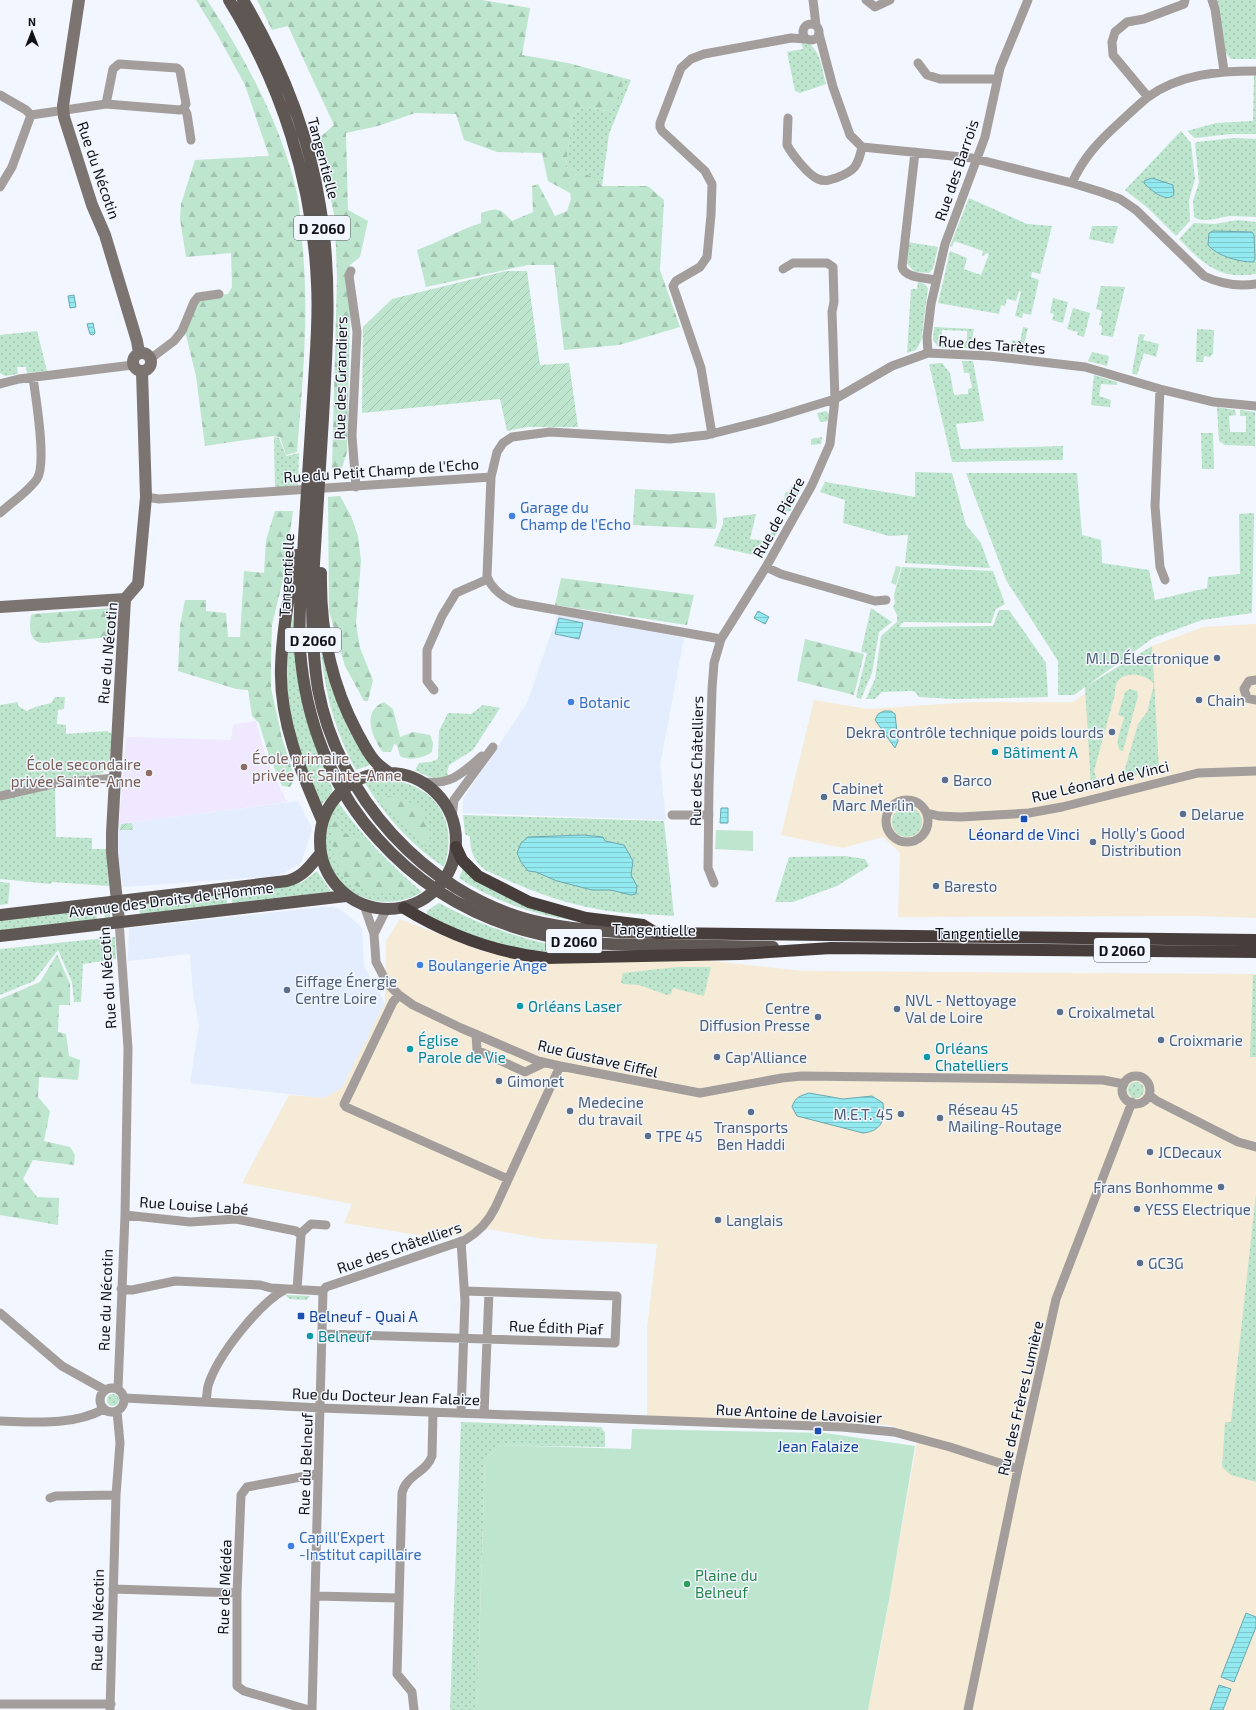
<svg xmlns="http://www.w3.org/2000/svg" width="1256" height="1710" viewBox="0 0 1256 1710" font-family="'Exo 2',sans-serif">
<defs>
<pattern id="grass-dots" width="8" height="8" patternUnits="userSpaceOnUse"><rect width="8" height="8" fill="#bee5cd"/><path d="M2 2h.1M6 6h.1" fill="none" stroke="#a2c3af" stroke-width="1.8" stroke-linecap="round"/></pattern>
<pattern id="forest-firs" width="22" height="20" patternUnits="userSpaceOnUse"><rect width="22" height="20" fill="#bee5cd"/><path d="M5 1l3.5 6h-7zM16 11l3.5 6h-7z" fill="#a2c3af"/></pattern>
<pattern id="garden-furrows" width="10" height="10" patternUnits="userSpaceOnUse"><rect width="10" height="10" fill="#bee5cd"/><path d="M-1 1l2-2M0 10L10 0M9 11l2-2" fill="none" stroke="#a2c3af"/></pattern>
<pattern id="water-rules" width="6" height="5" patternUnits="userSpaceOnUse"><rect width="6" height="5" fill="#93e9f0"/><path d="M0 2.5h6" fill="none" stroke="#7ec7cd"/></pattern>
</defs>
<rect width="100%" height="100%" fill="#f2f6fe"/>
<path fill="#e4edfd" d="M558,613L684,638L660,765L666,820L463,813V799L527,703Z
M298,801L312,829L301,863L277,876L123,887L118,857L119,824Z
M322,907H333L340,909L356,922L362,929L364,966L385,1003L342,1088L324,1098L190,1083L199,1025L193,994L190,954L128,961L129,928Z"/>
<path fill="#f5ebd6" d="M1256,624V918L1196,916L898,917L900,853L883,837L843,848L781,835L814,700L868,709L973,702H1073L1152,646L1203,627Z
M400,919L482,951L531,962L598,963L695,959L803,971L1256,974V1710H868L880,1651L918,1435L889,1425L647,1416V1329L657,1244L543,1239L489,1229L442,1239L344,1223L352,1204L242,1183L289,1095L324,1098L342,1088L385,1003L386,941Z"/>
<path fill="#efe8fe" d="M256,721L266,758L287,802L119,824L126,737L231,740L233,725Z"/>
<path fill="url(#grass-dots)" d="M1215,0H1256V59H1231L1224,51Z
M801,41C820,43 822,70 826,84L800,93L795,91L787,52L803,49Z
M1254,75H1256V134H1231L1195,138L1187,131L1216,123L1253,121Z
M624,78L631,80L609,134L602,186L592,177L566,167L572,115L584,106L606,111L613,109Z
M1181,131L1191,143L1195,179L1189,200L1190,221L1176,236L1148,208L1125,190Z
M1233,138L1256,139V217C1248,217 1239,216 1231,216C1219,217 1204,224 1194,217L1193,201L1199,182L1195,143L1197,142Z
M969,198L1027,224L1052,226L1040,274L1032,272L1031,277L1039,280L1031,315L1023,313L1022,318L1015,316L1021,292L1019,291L1016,301L1007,299L1005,306L1001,305L999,314L938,303L950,251L967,258L964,269L981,275L989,254L986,253L984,256H982L983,251L954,241L952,247L950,246Z
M1238,220L1256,222V274C1218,280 1204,264 1179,239L1194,223L1214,224Z
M1092,226H1118L1113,244L1089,239Z
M908,242L938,247L933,269L929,273L915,272L907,264Z
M918,282L923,283L928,288L921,341L916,350L907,353L911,289H917Z
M1101,286L1125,287L1113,337L1101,335L1102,326L1099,325L1102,311L1096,309Z
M1053,298L1068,302L1063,323L1052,320L1054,314L1050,313Z
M1073,308L1090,313L1084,337L1077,335L1078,332L1067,329Z
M934,327L974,329L970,348H962L967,340V331L942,330L941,343L958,344L957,348H939L933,340Z
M1023,327L1028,328L1022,353L1010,351L1012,340L1020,342Z
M1197,329L1214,330L1213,354L1210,357L1204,356L1203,362H1196Z
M37,331L47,371L27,373L26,367H17L18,374L5,376L0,373V335Z
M1139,334L1145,335L1143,340L1159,344L1156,357L1144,353L1137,375L1132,373Z
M1092,352L1109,356L1107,366L1088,361Z
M962,361H973L984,421L956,424L961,449L1063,446V460L952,462L929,364L942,363L950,373L954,395L968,394V389L972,388L969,373H964Z
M1094,375L1117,382V385L1101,384L1099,396L1111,400L1110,407L1091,405Z
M1217,407L1235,410L1236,415L1229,416L1230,432H1246V416H1240V410L1255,412V446L1225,445L1219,441Z
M826,411L829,414L828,421L820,422L817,413Z
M1201,433H1213L1214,469H1202Z
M274,437L279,438L286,456L299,453L298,485L275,488Z
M822,437L821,444L811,445V439Z
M915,472L952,473L966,525L981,543L990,568L905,563L908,535L889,536L843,523L845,500L820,492L825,482L915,497Z
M966,473H1077L1082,535L1101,540L1102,563L1149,570L1155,600L1207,588L1208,577L1240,574L1239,514L1254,513L1252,613L1202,620L1153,638L1074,695H1058V661L1006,580Z
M803,484L790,511L779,512V508L784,505L785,493L789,491L791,486Z
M756,514L750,539L769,541L772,528H780L762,557L714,546L723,524V518Z
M902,567L993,571L1005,604L996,609L991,623L903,622L899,627L993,626L999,610H1009L1046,663L1048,697L953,699L919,697L914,691L882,692L875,699H866L875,679L881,636L897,622V615L893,607L895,603L894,594Z
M871,608L892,622L879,632L872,673L861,699L856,697L867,653L861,652Z
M290,612L294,623L305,712L317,751L333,790L321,806L297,745L285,686Z
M320,641C330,684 348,726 370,765L356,770C333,727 324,689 320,641Z
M1152,646L1159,768L1120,780L1124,772L1138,724L1147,712L1153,689V683C1140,670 1113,671 1115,694L1094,771L1098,784L1091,786L1085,687Z
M1130,689L1137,691L1138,696L1123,751H1121C1113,744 1122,728 1124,717L1118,715L1125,692Z
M55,697H65L64,709L58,710L57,724L66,725V734L107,731L112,734L109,769L100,774L42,782L0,792V705L18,702V706L27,711L35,707L51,703Z
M483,705L500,708L473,750L449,765L447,772L449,777C437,782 426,776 415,770L419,763L430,762L438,759L439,731L448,713L471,714Z
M389,779C436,786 459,821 444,867C411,845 386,817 365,783Z
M55,786L56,837L92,838V849H106L109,886L52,882L51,884L0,879V799Z
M338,802C362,836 390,865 422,892C376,919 318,887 325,832C327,821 330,810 338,802Z
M892 822a15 15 0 1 1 30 0a15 15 0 1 1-30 0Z
M463,815L664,821L674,916C649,914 623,914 597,909C558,902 521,887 485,870C474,861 470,851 470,837L465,834Z
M845,856L865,859L869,866L837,886L793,902H775L789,857Z
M463,869L590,922C545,919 497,903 459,878Z
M317,871L330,890L329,892L232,903L231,892L295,884L301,883Z
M0,882L10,883L8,904L0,905Z
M226,893L227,904L140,914L138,903Z
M439,903C487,929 540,946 595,952H528L464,935L427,914V911Z
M103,907L110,908V918H105Z
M95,908L97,919L0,931V920Z
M115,937L116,959L83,964L81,1002H74L72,982L58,950L34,981L0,995V949Z
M678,967H711L704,996L673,988L671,994L667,995L639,985L623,984L621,982L623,973Z
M1253,975H1256V1057H1250Z
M1128 1090a8 8 0 1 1 16 0a8 8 0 1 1-16 0Z
M1256,1194V1482L1231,1475L1222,1467L1225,1422H1231Z
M285,1295H287L310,1296L307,1300L290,1299Z
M107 1400a6 6 0 1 1 12 0a6 6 0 1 1-12 0Z
M461,1422L601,1427L605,1433V1447L501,1445L485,1459L477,1710H450Z"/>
<path fill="url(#forest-firs)" d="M196,0H207C246,59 281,124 297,193C300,206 300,220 301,232C310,306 303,379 297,452L286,455L280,437L273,436L205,446L196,376L185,331C193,322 191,302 203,298C210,295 220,295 228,294L232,287L231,253L186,257L180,219L181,204L195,160L269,156L245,85L217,34Z
M257,0H482L530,8L522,55L568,63L624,78L614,109L606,111L584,106L572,115L566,167L593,177L602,186H648L664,200L660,270L680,327L619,345L564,350L554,265H528L426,287L417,250C439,242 459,230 481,223V213C499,207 499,208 512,221L533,212L532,186L538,184L555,216L567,211L571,199L570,193L548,181L542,153L497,152L464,140L456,114L415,113L378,126L346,133L348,210L368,221L360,257L350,265L347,280L350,310L347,452L340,474L332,468L337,278L335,219L318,139L334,125L288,26L272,30Z
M635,489L715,493L717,522L715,529L633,525Z
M340,496L351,516L358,536L361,561L356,623L360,648L373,680L368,701H364L345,666L329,611L328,497Z
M275,511H293L284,575L272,625L271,658V688L282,738L295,779L290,787L282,786L269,756L259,723L252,716L248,690L236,689L178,671L180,626L185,600H206V611L226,613L228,637H240L244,571L264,573L266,540Z
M561,578L694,595L687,625L555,605Z
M111,608L114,611V635L110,637L43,643C29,642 29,628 31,615L34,614Z
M805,639L864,654L854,695L797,681Z
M384,702L393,709L400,737L413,732L430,735L433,743L432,752C424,758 409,761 400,756L397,745L394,744L391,752H383C372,738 361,711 384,702Z
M382,796C395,796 411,800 420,810C426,816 428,827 431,834L426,849L424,841L381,804Z
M333,816L341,820L340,833L352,835L360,839L417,889C408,899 399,893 388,889L380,895C348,887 334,873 332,840C331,830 329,824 333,816Z
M57,954L70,984V1005H59L58,1032L66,1034L69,1056L80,1060L78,1080L39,1077L38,1097L50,1111L44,1141L70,1147L75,1155L74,1165L33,1160L23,1179L37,1197L59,1198L58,1225L0,1215V999L40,982Z"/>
<path fill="url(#garden-furrows)" d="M506,271H527L540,365L569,363L578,427H527L507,431L500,399L362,413L363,327L392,299Z
M132,823L133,830H120L121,824Z"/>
<path fill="#bee5cd" d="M896,566L901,567L896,585L891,583Z
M716,830L753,831V851L715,849Z
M632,1429L825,1433L915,1446L889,1600L868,1710H477L485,1459L501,1445L631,1449Z"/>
<path fill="url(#water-rules)" stroke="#6ca8af" d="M1152,178L1173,185L1174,195C1165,203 1151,190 1144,183V181Z
M1213,231L1252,232L1254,235L1255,259L1253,262C1239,262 1217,256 1208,245L1209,233Z
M74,295L76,307L70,308L68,296Z
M93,323L95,333L93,335L90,334L87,324Z
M758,611L769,617L765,624L754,618Z
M559,618L583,623L579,639L555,634Z
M884,711H891L895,714L898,741L895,748L875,720L878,714Z
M721,808H728V823H720Z
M583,835L603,837L605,841L624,845L633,861L631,875L637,886L636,894L631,895L611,890H592L557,881L536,872L528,871L521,862L517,853L521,843L528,837Z
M809,1093L843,1099L872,1096L883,1103C885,1120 882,1131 863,1133L797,1116L792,1107C795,1097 800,1096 809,1093Z
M1246,1613L1256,1617V1627L1234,1682L1221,1677Z
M1219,1685L1231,1689L1223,1710H1210Z"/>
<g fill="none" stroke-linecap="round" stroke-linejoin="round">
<path stroke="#a39e9c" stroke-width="9" d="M813,0L816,25
M866,0L875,7L890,0
M1212,0L1215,9L1224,71
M803 32a8 8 0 1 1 16 0a8 8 0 1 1-16 0Z
M819,34L833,87L850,135L862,147L972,158L1072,183L1101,192L1120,199L1136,210L1204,276C1221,284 1237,287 1256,284
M918,63L927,75L940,79H997
M0,95L26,110L31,115L106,104L180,110L184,108L186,104L180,71L177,68L119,64L113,69L106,104
M1148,97L1113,55L1112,42L1115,32L1127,22L1144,19L1184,4L1185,0
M184,108L187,114L191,140
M788,118L787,145C792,154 808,175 818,179C825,182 830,180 836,178C855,171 858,166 862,147
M915,152L902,267C905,278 925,278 936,280
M1072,183C1083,158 1099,141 1119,123C1128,115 1138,105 1148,97C1180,74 1218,71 1256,71
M0,187L12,167L31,115
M351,271L349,276L357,332L352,436L356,487
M928,353L927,337L931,304L945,244L985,137L1000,68L1028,0
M150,359L174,341L182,331L194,302L198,297L219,294
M0,384L19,379L133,365
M1160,389L1155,506L1160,567L1165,580
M712,434L701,368L673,286L676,281L700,267L707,257L711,215L712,184L705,171L662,131L660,127V123L681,68L691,59L704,54L791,38L806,39
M491,477L487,576C491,589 505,599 517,603L721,639
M146,497L159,499L491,477L497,452L503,443L512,437L550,432L670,439L707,435L770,419L835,399L892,366L928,353L989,356L1085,367L1160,389L1214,402L1256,406
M0,513C12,502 28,492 37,479C47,464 36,399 33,378
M766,567L781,574L875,601L886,600
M1256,680L1249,681L1244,689L1247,698L1256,700
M434,690L427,681V650L442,616L456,593L488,579
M424,782C452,785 462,773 482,756
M0,796L57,783L115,778
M886 821a21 21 0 1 1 42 0a21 21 0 1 1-42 0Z
M927,813L939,816L960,817L1029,813L1062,807L1198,773L1256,771
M672,815H709
M452,817L454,800L493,747
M714,883L708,868L709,786L712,689L714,663L721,639L766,567L812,485L830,444L835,399L832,312L834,302L833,267L827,263H793L783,269
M364,905L374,934L376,962L387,983L399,995L413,1005L461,1028L538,1061L560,1066L700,1093L782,1078L802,1076L1103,1080L1124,1084
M374,934L386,910
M399,995L393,1002L344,1104L346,1107L508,1179
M476,1034L477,1050L525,1072L544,1063
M1122 1090a14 14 0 1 1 28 0a14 14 0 1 1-28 0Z
M1149,1095L1157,1101L1238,1142L1256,1147
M125,1215L190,1222L236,1219L296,1231L301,1235L297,1289
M300,1234L311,1224L326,1225
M461,1241L465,1301L461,1413
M121,1289L132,1290L175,1281L260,1285L271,1288L323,1291
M323,1291L326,1287L465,1240C479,1232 488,1222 495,1208L560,1066
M0,1313L62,1366L105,1390
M323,1334L615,1343L617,1296L465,1291
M100 1400a12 12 0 1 1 24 0a12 12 0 1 1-24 0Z
M118,1389L125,1215L128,1048L119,921
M125,1398L321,1408L842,1427L894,1432L950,1447L1018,1469
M206,1401C207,1396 207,1390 208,1386C217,1356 259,1303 286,1289
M484,1414L489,1292
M0,1421C34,1422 73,1426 104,1409
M50,1498L56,1496L116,1495
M113,1589L237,1593
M315,1596L399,1598
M0,1704H111
M110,1710L116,1495L120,1443L117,1411
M309,1710L244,1691L237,1686V1593L241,1495L247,1487L317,1474
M312,1710L323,1291
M414,1710L412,1692L397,1674L402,1493C406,1475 427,1472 432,1456L433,1412
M968,1710L1018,1469L1056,1299L1132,1102"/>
<path stroke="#7b7471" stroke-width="12" d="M79,0L63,106L64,117L92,205L105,235L137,341L139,353
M133 362a9 9 0 1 1 18 0a9 9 0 1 1-18 0Z
M0,607L125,599
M119,921L112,853V833L125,599L138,584L146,497L142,372"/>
<path stroke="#5f5754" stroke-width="12" d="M229,0C282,86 313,183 317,284C319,317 316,349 314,382C311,434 307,486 304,538C302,575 298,613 300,649C305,719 331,788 378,839C421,887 476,919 539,934C579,945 621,945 662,945C699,946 736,946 773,947
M243,0C280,63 309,134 320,206C332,277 327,347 323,418C319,477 316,537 312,596C312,627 313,658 318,689C338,796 425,892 530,920C571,930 614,933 656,933
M296,555C290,592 282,630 281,667C279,721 301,772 322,820
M321,573C320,628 330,682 357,732C362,741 367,752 374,760C378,765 383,768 388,772
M320 841a68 68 0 1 1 136 0a68 68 0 1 1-136 0Z
M0,915L287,881C303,877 310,866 320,854
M0,936L346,896"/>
<path stroke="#473e3b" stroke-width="12" d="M456,847L462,860L478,876L529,902L586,918L643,925L656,933L1256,940
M404,908C448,935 494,952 545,958L740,954L831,948L1256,952"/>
</g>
<g fill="#3f7fe0" stroke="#f2f6fe" stroke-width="1.5">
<circle cx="512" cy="516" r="4"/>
<circle cx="571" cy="702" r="4"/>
<circle cx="420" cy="965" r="4"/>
<circle cx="291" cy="1546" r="4"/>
</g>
<g fill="#5c6f8a" stroke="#f2f6fe" stroke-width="1.5">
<circle cx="1217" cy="658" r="4"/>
<circle cx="1199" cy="700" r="4"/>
<circle cx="1112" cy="732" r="4"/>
<circle cx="945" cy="780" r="4"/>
<circle cx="824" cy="797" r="4"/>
<circle cx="1183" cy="814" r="4"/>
<circle cx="1093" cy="842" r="4"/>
<circle cx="936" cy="886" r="4"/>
<circle cx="287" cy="990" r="4"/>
<circle cx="897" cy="1009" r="4"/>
<circle cx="1060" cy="1012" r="4"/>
<circle cx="818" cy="1017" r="4"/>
<circle cx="1161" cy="1040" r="4"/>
<circle cx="717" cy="1057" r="4"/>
<circle cx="499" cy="1081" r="4"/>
<circle cx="570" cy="1111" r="4"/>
<circle cx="751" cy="1112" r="4"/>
<circle cx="901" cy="1114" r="4"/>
<circle cx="940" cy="1118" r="4"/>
<circle cx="648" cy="1136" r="4"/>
<circle cx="1150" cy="1152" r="4"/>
<circle cx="1221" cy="1187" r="4"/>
<circle cx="1137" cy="1209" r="4"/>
<circle cx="718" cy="1220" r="4"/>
<circle cx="1140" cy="1263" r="4"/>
</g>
<g fill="#0f9aa8" stroke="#f2f6fe" stroke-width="1.5">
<circle cx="995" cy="752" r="4"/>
<circle cx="520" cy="1006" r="4"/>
<circle cx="410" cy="1049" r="4"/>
<circle cx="927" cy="1057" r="4"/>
<circle cx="310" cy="1336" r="4"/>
</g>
<g fill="#8d6e63" stroke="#f2f6fe" stroke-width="1.5">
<circle cx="244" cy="767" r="4"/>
<circle cx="149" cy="773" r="4"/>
</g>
<g fill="#1a4fb4" stroke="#f2f6fe" stroke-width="1.5">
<rect x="1020" y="815" width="8" height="8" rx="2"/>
<rect x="297" y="1312" width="8" height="8" rx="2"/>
<rect x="814" y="1427" width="8" height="8" rx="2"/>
</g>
<circle fill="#2e9e5b" stroke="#f2f6fe" stroke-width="1.5" cx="687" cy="1584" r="4"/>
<g text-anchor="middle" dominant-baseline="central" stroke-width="3" stroke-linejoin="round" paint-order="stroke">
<g fill="#f2f6fe" stroke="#54565c" stroke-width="1">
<rect x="294" y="216" width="56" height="24" rx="3"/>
<rect x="285" y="628" width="56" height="24" rx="3"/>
<rect x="546" y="929" width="56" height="24" rx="3"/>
<rect x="1094" y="938" width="56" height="24" rx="3"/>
</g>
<g font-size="14" font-weight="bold" fill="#111216">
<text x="322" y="228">D 2060</text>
<text x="313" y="640">D 2060</text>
<text x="574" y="941">D 2060</text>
<text x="1122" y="950">D 2060</text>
</g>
<g font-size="15" fill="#111216" stroke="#f2f6fe">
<text transform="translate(324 158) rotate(75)">Tangentielle</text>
<text transform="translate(99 170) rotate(71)">Rue du Nécotin</text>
<text transform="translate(956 170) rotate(-71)">Rue des Barrois</text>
<text transform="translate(992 344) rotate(4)">Rue des Tarètes</text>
<text transform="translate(340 378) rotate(-89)">Rue des Grandiers</text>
<text transform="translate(381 470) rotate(-4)">Rue du Petit Champ de l'Echo</text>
<text transform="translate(778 517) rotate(-61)">Rue de Pierre</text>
<text transform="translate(286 575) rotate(-87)">Tangentielle</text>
<text transform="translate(107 653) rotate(-85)">Rue du Nécotin</text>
<text transform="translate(696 761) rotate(-89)">Rue des Châtelliers</text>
<text transform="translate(1100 781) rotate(-13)">Rue Léonard de Vinci</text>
<text transform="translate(171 899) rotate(-7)">Avenue des Droits de l'Homme</text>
<text transform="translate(654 929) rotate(1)">Tangentielle</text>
<text x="977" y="933">Tangentielle</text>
<text transform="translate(107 978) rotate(-94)">Rue du Nécotin</text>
<text transform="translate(598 1058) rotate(13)">Rue Gustave Eiffel</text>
<text transform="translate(194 1205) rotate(4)">Rue Louise Labé</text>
<text transform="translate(399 1247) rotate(-19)">Rue des Châtelliers</text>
<text transform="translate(105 1300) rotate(-88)">Rue du Nécotin</text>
<text transform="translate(556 1327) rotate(2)">Rue Édith Piaf</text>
<text transform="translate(386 1396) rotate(2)">Rue du Docteur Jean Falaize</text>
<text transform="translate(1020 1398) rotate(-77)">Rue des Frères Lumière</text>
<text transform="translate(799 1413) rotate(3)">Rue Antoine de Lavoisier</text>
<text transform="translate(305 1464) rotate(-88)">Rue du Belneuf</text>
<text transform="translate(224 1587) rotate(-88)">Rue de Médéa</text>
<text transform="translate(97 1620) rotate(-89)">Rue du Nécotin</text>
</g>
<g font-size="15" fill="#366cbe" stroke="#f2f6fe" text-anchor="start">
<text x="520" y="507">Garage du<tspan x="520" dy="17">Champ de l'Echo</tspan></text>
<text x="579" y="702">Botanic</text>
<text x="428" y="965">Boulangerie Ange</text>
<text x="299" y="1537">Capill'Expert<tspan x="299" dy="17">-Institut capillaire</tspan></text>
</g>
<g font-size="15" fill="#4e5e75" stroke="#f2f6fe" text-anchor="start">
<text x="1209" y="658" text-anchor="end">M.I.D.Électronique</text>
<text x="1207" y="700">Chain</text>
<text x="1104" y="732" text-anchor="end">Dekra contrôle technique poids lourds</text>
<text x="953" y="780">Barco</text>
<text x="832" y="788">Cabinet<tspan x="832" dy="17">Marc Merlin</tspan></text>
<text x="1191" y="814">Delarue</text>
<text x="1101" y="833">Holly's Good<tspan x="1101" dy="17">Distribution</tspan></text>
<text x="944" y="886">Baresto</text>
<text x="295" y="981">Eiffage Énergie<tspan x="295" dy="17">Centre Loire</tspan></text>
<text x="905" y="1000">NVL - Nettoyage<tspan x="905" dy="17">Val de Loire</tspan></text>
<text x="810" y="1008" text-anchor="end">Centre<tspan x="810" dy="17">Diffusion Presse</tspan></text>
<text x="1068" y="1012">Croixalmetal</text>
<text x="1169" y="1040">Croixmarie</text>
<text x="725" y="1057">Cap'Alliance</text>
<text x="507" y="1081">Gimonet</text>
<text x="578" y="1102">Medecine<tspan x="578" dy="17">du travail</tspan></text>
<text x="948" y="1109">Réseau 45<tspan x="948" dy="17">Mailing-Routage</tspan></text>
<text x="893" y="1114" text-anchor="end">M.E.T. 45</text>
<text x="751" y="1127" text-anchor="middle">Transports<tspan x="751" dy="17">Ben Haddi</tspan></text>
<text x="656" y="1136">TPE 45</text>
<text x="1158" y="1152">JCDecaux</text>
<text x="1213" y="1187" text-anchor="end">Frans Bonhomme</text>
<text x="1145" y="1209">YESS Electrique</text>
<text x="726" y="1220">Langlais</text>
<text x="1148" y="1263">GC3G</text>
</g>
<g font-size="15" fill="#0d838f" stroke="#f2f6fe" text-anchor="start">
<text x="1003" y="752">Bâtiment A</text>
<text x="528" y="1006">Orléans Laser</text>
<text x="418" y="1040">Église<tspan x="418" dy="17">Parole de Vie</tspan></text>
<text x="935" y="1048">Orléans<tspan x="935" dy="17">Chatelliers</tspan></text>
<text x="318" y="1336">Belneuf</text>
</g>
<g font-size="15" fill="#785e54" stroke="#f2f6fe" text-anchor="start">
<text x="252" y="758">École primaire<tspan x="252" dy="17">privée hc Sainte-Anne</tspan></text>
<text x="141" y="764" text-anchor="end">École secondaire<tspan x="141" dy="17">privée Sainte-Anne</tspan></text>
</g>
<g font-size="15" fill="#164399" stroke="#f2f6fe">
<text x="1024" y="834">Léonard de Vinci</text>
<text x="309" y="1316" text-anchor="start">Belneuf - Quai A</text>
<text x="818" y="1446">Jean Falaize</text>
</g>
<g font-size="15" fill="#27864d" stroke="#f2f6fe" text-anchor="start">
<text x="695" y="1575">Plaine du<tspan x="695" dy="17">Belneuf</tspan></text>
</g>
</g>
<g transform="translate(32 32)" stroke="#f2f6fe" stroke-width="3" paint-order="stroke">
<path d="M0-3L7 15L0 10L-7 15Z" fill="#111216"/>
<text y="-6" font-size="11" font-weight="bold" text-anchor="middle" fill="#111216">N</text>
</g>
</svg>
